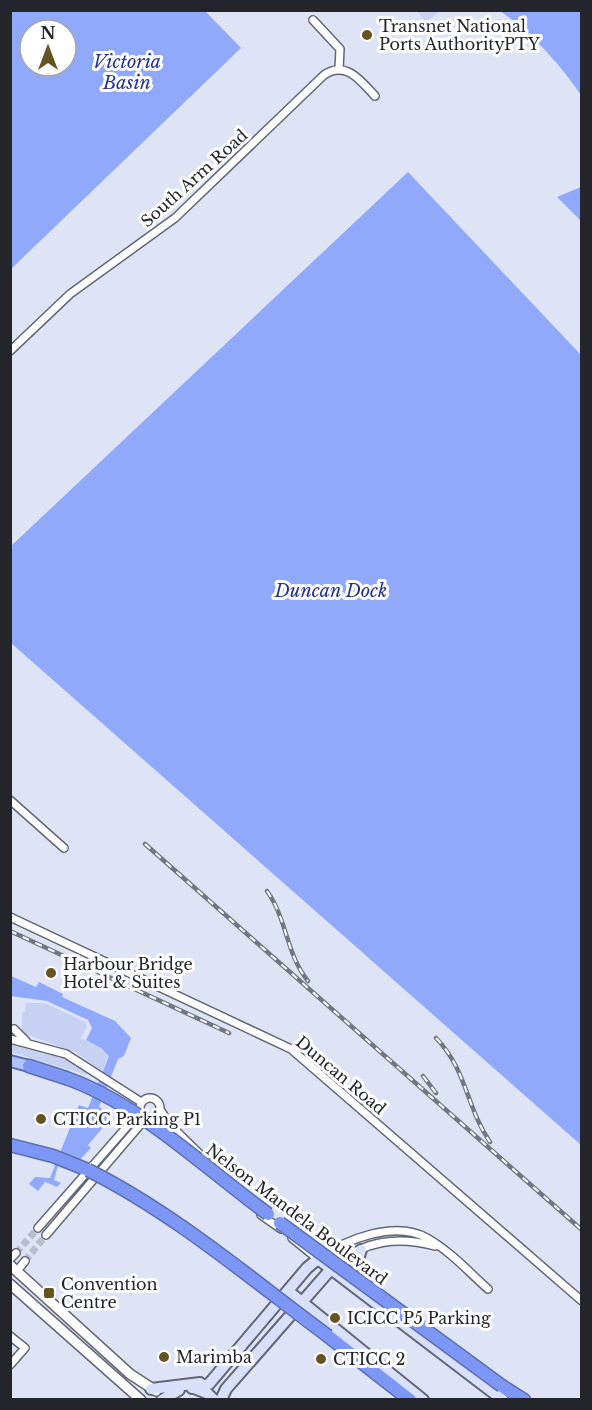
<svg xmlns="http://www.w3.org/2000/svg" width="592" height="1410" viewBox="0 0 592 1410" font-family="'Libre Baskerville',serif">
<rect width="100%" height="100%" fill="#dee4f6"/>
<path fill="#c7d2f3" d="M417,11L418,10L440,11L429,20H424Z
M26,1003H45L85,1022L87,1027L81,1038L101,1048L109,1055L102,1071L75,1052L22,1033V1012H25Z
M11,1043C37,1046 66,1055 87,1071V1075L11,1052Z"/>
<path fill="#90a9fb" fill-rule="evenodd" d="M11,10L205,11L241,48L11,269ZM30,30H66V66H30Z
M500,11H581V95C558,62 533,34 500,11Z
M408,172L581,355V1145L11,643V546Z
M581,187H582L581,221L557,197Z
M11,976L36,987L39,982L63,994L62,997L115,1021L131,1038L124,1056L118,1059L99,1107L113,1116L88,1145L91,1148L70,1170L58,1166L54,1180L61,1183L57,1187L45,1182L38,1191L29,1184L35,1177L50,1178L79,1105L88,1108L109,1056L101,1048L86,1040L92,1028L88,1020L47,1001L11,996Z"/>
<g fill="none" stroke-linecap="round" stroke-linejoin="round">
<path stroke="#b9becd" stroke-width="7" stroke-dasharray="7 3.5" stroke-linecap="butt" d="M16,1253L38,1228
M25,1261L46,1235"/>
<g stroke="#626776" stroke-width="10">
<path id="minor" d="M313,20L340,49L339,69
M10,351L70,294L175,218L324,75C346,60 361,81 375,96
M10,800L64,848
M10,917L291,1049L582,1301
M14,1029L26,1041
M10,1039L66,1054L141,1102
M140 1108a10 10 0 1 1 20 0a10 10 0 1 1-20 0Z
M160,1109L169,1124L207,1161
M261,1215L281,1229
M38,1228L139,1113
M46,1235L140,1125L148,1120
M292,1238L318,1259C346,1239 395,1220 427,1238C450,1251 469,1272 488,1289
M10,1259L16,1253
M334,1266C365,1240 398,1236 435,1246
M17,1271L25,1261
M10,1336L25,1348L10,1365"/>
</g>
<g stroke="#626776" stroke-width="12">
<path id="tertiary" d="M10,1265L130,1374L156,1391
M10,1284L141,1400"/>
</g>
<g stroke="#626776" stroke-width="14">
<path id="secondary" d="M357,1285L355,1268L361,1250
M288,1291L423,1400
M192,1388L209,1384L307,1268L318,1259L503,1400
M194,1388L207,1393L214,1400
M151,1389L200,1383
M162,1400L179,1390
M221,1400L226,1389L331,1269"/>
</g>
<g stroke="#5d6faf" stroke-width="14">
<path id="primary" d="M10,1061L29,1066"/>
</g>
<g stroke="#5d6faf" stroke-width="15">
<path id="motorway" d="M29,1066L66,1078
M10,1145L53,1156L88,1170
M328,1336L410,1400
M502,1386L524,1400"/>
</g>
<use href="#minor" stroke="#fff" stroke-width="7"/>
<use href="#tertiary" stroke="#fff" stroke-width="9"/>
<use href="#secondary" stroke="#d8e0fc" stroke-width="10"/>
<use href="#primary" stroke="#b0c1fa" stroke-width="10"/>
<use href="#motorway" stroke="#7c97f6" stroke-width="12"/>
<g stroke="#727681" stroke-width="4.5">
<path id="rail" d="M145,844L582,1230
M267,891C287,919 286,954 308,981
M10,931L229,1033
M436,1038C467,1070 466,1107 490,1142
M423,1076L436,1093"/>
</g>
<use href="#rail" stroke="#fff" stroke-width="2" stroke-dasharray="7" stroke-linecap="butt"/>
<g stroke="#5d6faf" stroke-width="15" stroke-linecap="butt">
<path id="motorway-bridge" d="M66,1078C140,1104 205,1168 268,1214
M88,1170C174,1213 251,1279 328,1336
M280,1223L502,1386"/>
</g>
<use href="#motorway-bridge" stroke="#7c97f6" stroke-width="12"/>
</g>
<g fill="#655422" stroke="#fff" stroke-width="2">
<circle cx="367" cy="35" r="6"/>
<circle cx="51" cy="973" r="6"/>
<circle cx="41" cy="1119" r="6"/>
<rect x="43" y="1287" width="12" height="12" rx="3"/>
<circle cx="335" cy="1318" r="6"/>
<circle cx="164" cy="1357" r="6"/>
<circle cx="321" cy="1359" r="6"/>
</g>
<g text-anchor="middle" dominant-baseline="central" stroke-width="6" stroke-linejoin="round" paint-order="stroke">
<g font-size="16" fill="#23252b" stroke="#fff" text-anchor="start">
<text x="379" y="26">Transnet National<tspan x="379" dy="18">Ports AuthorityPTY</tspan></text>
<text x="63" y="964">Harbour Bridge<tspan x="63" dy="18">Hotel &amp; Suites</tspan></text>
<text x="53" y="1119">CTICC Parking P1</text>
<text x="61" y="1284">Convention<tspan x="61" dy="18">Centre</tspan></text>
<text x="347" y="1318">ICICC P5 Parking</text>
<text x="176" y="1357">Marimba</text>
<text x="333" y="1359">CTICC 2</text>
</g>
<g font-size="16" fill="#23252b" stroke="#fff">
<text transform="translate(194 178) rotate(-42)">South Arm Road</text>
<text transform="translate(341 1075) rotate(40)">Duncan Road</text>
<text transform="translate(297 1214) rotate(37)">Nelson Mandela Boulevard</text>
</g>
<g font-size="18" font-style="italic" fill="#24328e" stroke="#fff">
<text x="127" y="62">Victoria<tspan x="127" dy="21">Basin</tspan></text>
<text x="331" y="591">Duncan Dock</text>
</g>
</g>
<rect width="592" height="1410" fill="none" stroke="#23252b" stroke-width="24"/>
<g transform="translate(48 48)"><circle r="28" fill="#ffffff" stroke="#a7a8aa" stroke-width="1.5"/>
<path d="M0-4.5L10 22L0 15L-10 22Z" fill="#655422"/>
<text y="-9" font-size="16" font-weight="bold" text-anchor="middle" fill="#23252b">N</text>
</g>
</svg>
